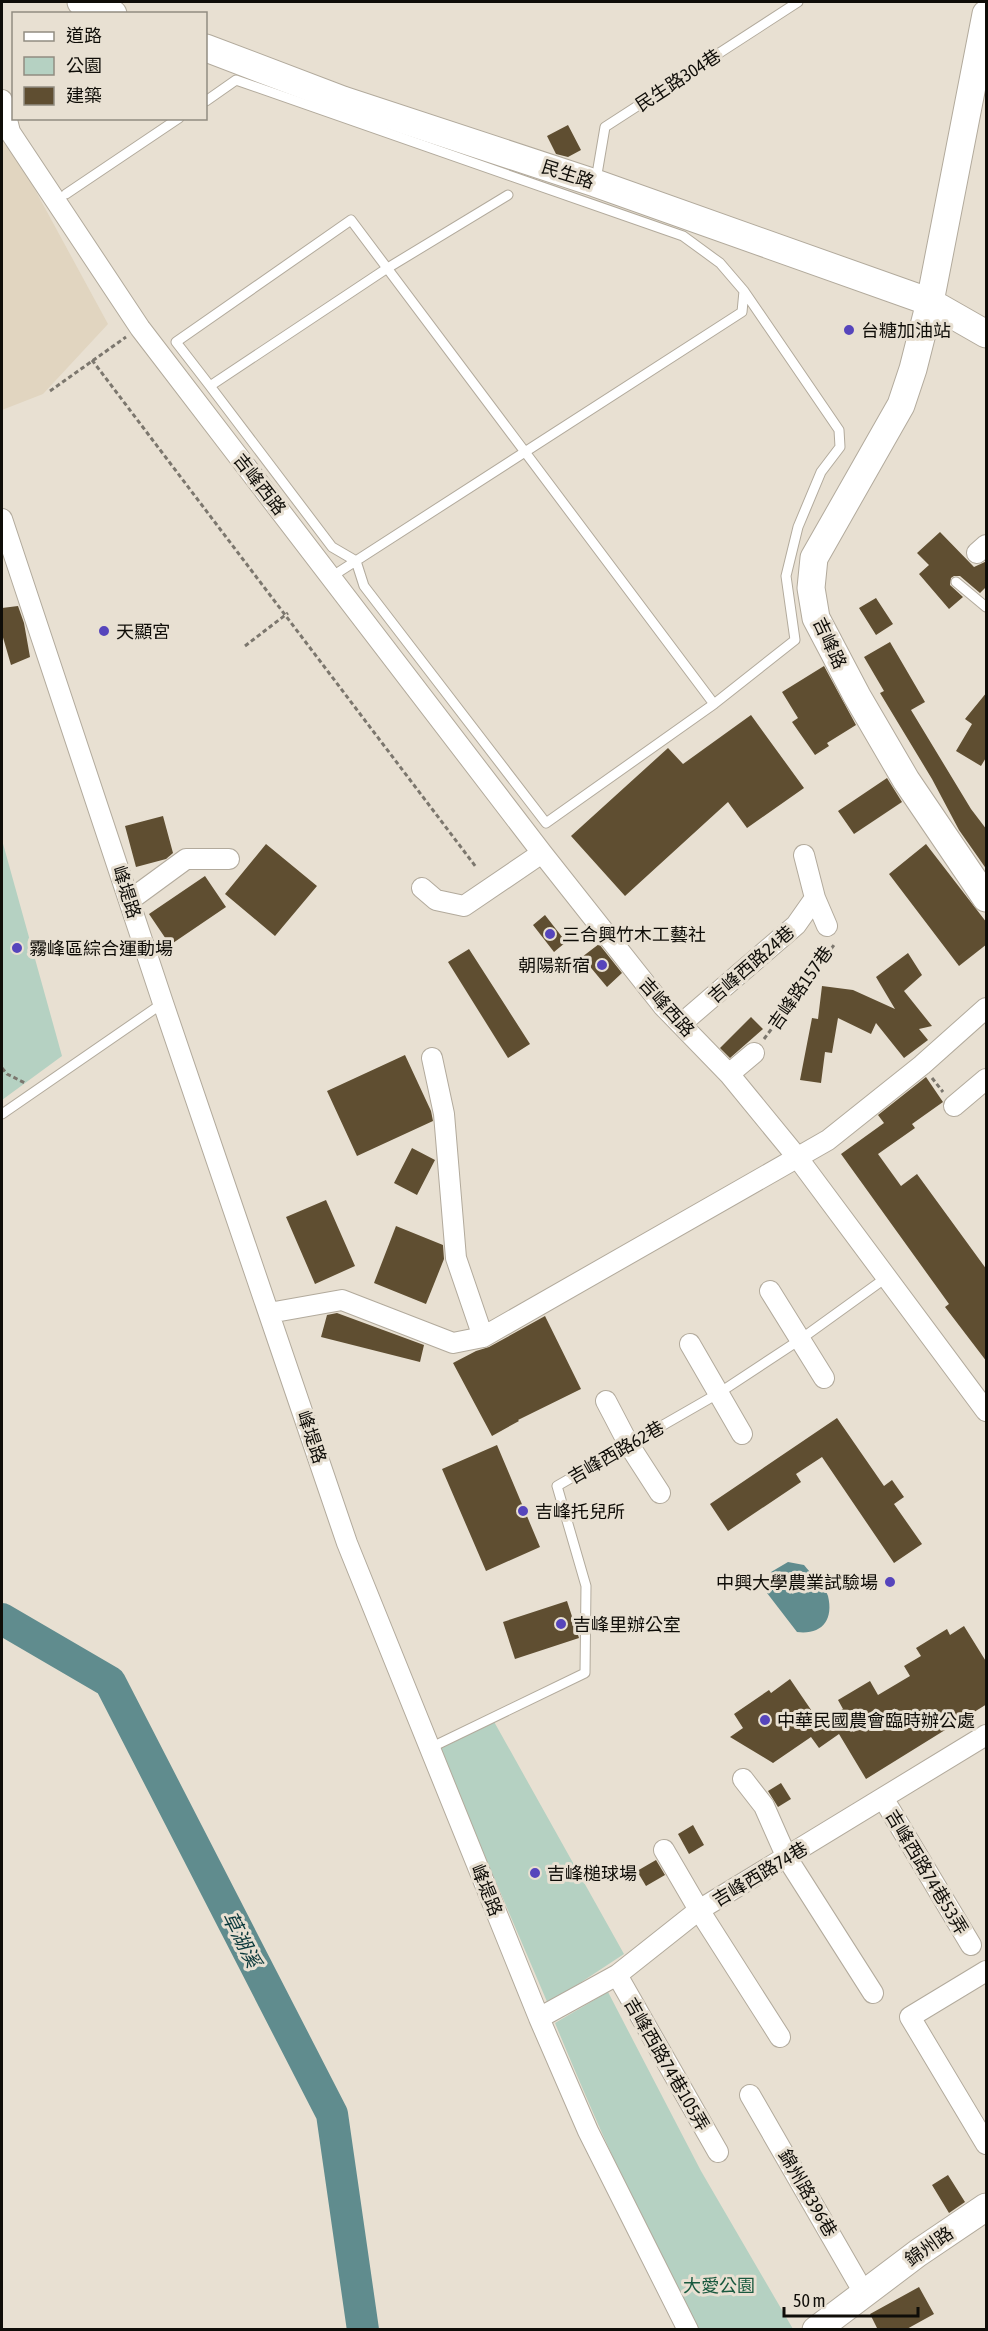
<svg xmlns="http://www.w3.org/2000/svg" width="988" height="2331" viewBox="0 0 988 2331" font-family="'Asap Condensed','Noto Sans TC',sans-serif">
<rect width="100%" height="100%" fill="#e8e0d2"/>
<path fill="#e1d5c0" d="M2,129L108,324L43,394L2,410Z"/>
<path fill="#b5d1c2" d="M2,840L62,1056L2,1100Z
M492,1718L624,1954L548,2004L437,1744Z
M608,1992L701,2171L793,2329H695C644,2229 598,2127 555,2023Z"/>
<path fill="#608c8e" d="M788,1562L804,1565C811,1574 825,1586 828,1596C834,1621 821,1635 797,1632L767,1593L771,1572Z"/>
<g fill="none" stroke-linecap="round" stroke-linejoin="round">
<path stroke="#608c8e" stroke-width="32" d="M2,1619L110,1682L332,2114L363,2330"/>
</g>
<path fill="#5f4e31" d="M568,125L581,150L568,157L556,154L547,136Z
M940,532L974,567L987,561V586L980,593L960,576H954L951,578L950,585L963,597L949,609L919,574L929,565L917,553Z
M876,598L893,624L876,635L859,608Z
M18,606L24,623L30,657L11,665L2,634V608Z
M890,642L925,702L911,710L971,809L987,830V870L959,830L932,779L880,693L884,691L864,657Z
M824,666L856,725L827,743L829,746L815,755L792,722L798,718L782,692Z
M987,692V756L981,766L956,751L972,724L965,719Z
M751,715L804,788L747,828L728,802L625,896L571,836L668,748L683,764Z
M887,778L902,802L854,834L838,811Z
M163,816L173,853L166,859L136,867L125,826Z
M266,844L317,886L275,936L225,894Z
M926,844L987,923V944L959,966L889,874Z
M205,876L226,907L170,945L149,914Z
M545,915L566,942L554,952L533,925Z
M599,944L622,973L607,987L582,957Z
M469,949L530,1044L508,1058L448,962Z
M908,953L922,975L904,991L932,1026L919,1029L928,1040L904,1058L876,1023L871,1034L838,1018L832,1053L825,1052L821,1083L800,1080L812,1018L818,1019L822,986L853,990L895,1009L876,977Z
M751,1017L763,1029L730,1058L720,1048Z
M405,1055L431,1111L433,1121L357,1156L327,1091Z
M926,1077L943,1102L912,1124L915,1128L878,1154L901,1186L917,1174L987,1270V1362L945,1307L949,1304L841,1154L884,1123L878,1115Z
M412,1148L435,1160L417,1195L394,1183Z
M326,1200L355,1266L315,1284L286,1217Z
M396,1226L443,1245L444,1259L426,1304L374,1283Z
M337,1313L424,1345L420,1362L321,1337L327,1315Z
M545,1316L581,1389L518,1420L519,1421L492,1436L453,1363L476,1351L489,1347Z
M837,1418L884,1486L892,1480L904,1497L894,1504L922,1544L894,1563L822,1457L796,1474L801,1482L728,1531L710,1504Z
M497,1445L540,1547L486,1571L442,1469Z
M567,1601L579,1638L515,1659L503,1622Z
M964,1626L987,1663V1704L866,1779L839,1734L819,1748L811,1737L773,1763L730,1737L743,1728L734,1714L769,1690L771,1693L790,1679L820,1723L843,1709L838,1700L870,1681L878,1695L910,1676L904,1666L921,1656L916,1648L947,1629L950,1635Z
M781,1783L791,1799L778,1807L768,1791Z
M693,1825L704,1845L689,1854L678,1834Z
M656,1860L665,1875L646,1886L637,1871Z
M948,2175L965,2202L949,2213L932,2185Z
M919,2287L934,2314L905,2330H878L870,2314Z"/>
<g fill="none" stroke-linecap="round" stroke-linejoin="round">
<g stroke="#b2aa9c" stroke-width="11">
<path id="lane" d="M206,101L236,80L683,236L720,263L744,291L839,430L840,447L821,472L798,527L786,576L795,640L714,704L546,823L364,586L356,561L332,547L210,386L386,269L508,195
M596,180L605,127L798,2
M66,194L179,118
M210,386L176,342L351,220L714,704
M331,577L742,312L744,291
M956,582L986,607
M2,1114L163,1003
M430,1748L585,1673L586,1586L557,1486L719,1393L801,1339L887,1277"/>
</g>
<g stroke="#b2aa9c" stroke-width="22">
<path id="street" d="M2,100L10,132L140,328L542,853L663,1006L729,1074L797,1157L986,1411
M2,519L163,1003L347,1543L539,2018L588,2131L688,2330
M977,553L986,545
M804,855L815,898L827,926
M422,888L436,900L464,906L542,853
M130,900L186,859H229
M681,1024L796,925L815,898
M432,1058L444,1114L456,1258L483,1337
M729,1074L754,1053
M954,1106L986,1079
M770,1291L824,1378
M269,1313L342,1300L453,1343L483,1337L828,1140L922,1065L986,1008
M690,1344L742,1434
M606,1401L629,1445L660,1493
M743,1779L764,1806L787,1858L873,1993
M883,1798L971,1945
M664,1850L699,1910L780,2037
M986,1971L910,2017L986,2144
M617,1975L718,2152
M539,2018L617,1975L699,1910L986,1735
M750,2095L864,2293"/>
</g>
<g stroke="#b2aa9c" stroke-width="29">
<path id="secondary" d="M81,2L113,14
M986,14L930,302L913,369L901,405L814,558L811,588L816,618L857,696L906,780L986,898
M206,48L343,100L595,183L930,302L986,334
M816,2330L918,2253L986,2207"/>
</g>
<path stroke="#7c776e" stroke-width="3" stroke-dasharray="4.5 3" stroke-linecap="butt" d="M92,360L476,867
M50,391L126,337
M245,646L288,613
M764,1039L834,945L833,943
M2,1068L7,1074L25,1083
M932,1078L943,1092"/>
<use href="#lane" stroke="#fff" stroke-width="9"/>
<use href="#street" stroke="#fff" stroke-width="20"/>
<use href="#secondary" stroke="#fff" stroke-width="27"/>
</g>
<g fill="#5645bc" stroke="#e8e0d2" stroke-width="2">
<circle cx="849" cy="330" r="6"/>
<circle cx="104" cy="631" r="6"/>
<circle cx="550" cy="934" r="6"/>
<circle cx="17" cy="948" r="6"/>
<circle cx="602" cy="965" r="6"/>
<circle cx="523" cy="1511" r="6"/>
<circle cx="890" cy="1582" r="6"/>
<circle cx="561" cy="1624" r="6"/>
<circle cx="765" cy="1720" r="6"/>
<circle cx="535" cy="1873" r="6"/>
</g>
<g text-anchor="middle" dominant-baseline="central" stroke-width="6" stroke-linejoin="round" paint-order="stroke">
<g font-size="18" fill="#0f0d08" stroke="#e8e0d2">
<text transform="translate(678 80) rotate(-33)">民生路304巷</text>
<text transform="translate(568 174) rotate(18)">民生路</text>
<text transform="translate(260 484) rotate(52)">吉峰西路</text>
<text transform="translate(830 643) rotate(65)">吉峰路</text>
<text transform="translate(127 892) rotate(72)">峰堤路</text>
<text transform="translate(751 964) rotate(-41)">吉峰西路24巷</text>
<text transform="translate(800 988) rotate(-55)">吉峰路157巷</text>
<text transform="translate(667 1007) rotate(48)">吉峰西路</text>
<text transform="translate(312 1437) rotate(71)">峰堤路</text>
<text transform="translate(616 1452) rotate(-30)">吉峰西路62巷</text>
<text transform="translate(927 1872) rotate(59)">吉峰西路74巷53弄</text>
<text transform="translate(760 1874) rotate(-31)">吉峰西路74巷</text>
<text transform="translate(487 1890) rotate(68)">峰堤路</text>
<text transform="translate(667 2064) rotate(60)">吉峰西路74巷105弄</text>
<text transform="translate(808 2193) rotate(60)">錦州路396巷</text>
<text transform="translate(929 2246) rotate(-35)">錦州路</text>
</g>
<g font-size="18" fill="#0f0d08" stroke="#e8e0d2" text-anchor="start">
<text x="861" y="330">台糖加油站</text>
<text x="116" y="631">天顯宮</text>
<text x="562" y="934">三合興竹木工藝社</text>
<text x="29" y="948">霧峰區綜合運動場</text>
<text x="590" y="965" text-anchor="end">朝陽新宿</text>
<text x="535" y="1511">吉峰托兒所</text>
<text x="878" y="1582" text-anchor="end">中興大學農業試驗場</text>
<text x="573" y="1624">吉峰里辦公室</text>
<text x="777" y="1720">中華民國農會臨時辦公處</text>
<text x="547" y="1873">吉峰槌球場</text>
</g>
<g font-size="18" fill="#19593f" stroke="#e8e0d2">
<text x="719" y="2285">大愛公園</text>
</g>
<g font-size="20" font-style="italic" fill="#0b393b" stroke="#e8e0d2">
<text transform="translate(242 1939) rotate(63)">草湖溪</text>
</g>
</g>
<rect width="988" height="2331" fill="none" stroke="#0f0d08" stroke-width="6"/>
<rect x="12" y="12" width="195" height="108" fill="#e8e0d2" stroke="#918c81" stroke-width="1.5"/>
<rect x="24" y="32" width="30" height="9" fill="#ffffff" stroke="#918c81" stroke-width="1.5"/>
<text x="66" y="42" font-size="18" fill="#0f0d08">道路</text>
<rect x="24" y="57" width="30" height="18" fill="#b5d1c2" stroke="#918c81" stroke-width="1.5"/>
<text x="66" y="72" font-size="18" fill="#0f0d08">公園</text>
<rect x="24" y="87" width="30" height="18" fill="#5f4e31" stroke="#918c81" stroke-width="1.5"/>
<text x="66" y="102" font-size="18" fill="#0f0d08">建築</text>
<path d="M784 2307v9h134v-9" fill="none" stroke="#0f0d08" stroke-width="3"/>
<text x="793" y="2307" font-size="18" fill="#0f0d08" stroke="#e8e0d2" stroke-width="4.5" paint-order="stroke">50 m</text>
</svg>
